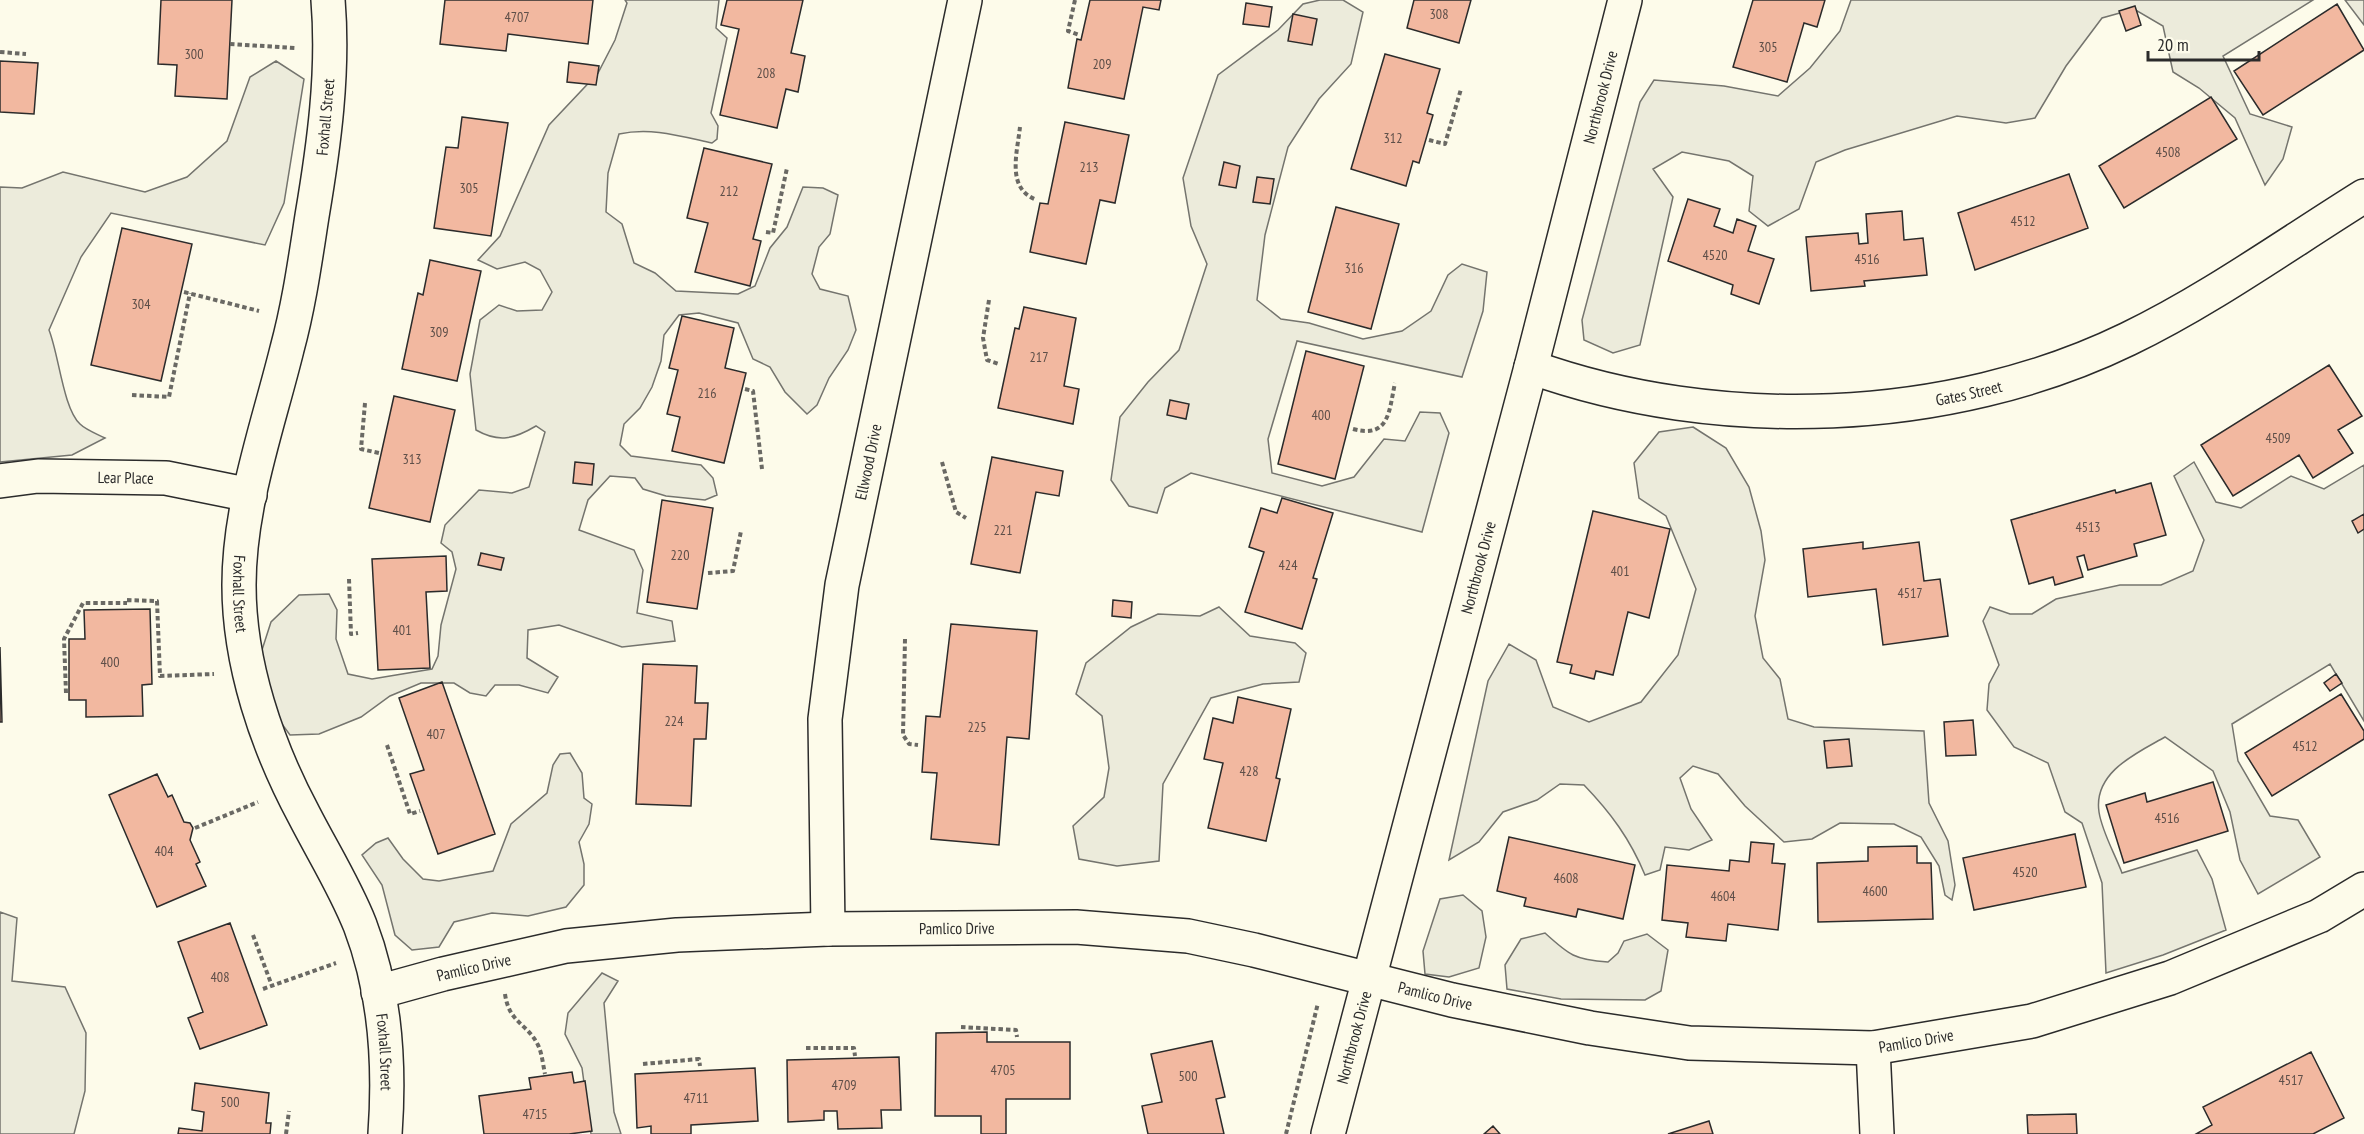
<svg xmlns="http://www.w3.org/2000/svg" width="2364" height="1134" viewBox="0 0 2364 1134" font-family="'PT Sans Narrow',sans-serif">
<rect width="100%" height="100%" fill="#fdfbea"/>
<path fill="#ecebdb" stroke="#74746e" stroke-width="1.5" d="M625,0H719L716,28L727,38L711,113L718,126L717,139L712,143C680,136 651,127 619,134L608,173L606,212L622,224L634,263L655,273L676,291L738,294L755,286L770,248L787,227L803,187L823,188L838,195L830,234L819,247L812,274L820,289L848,296L856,330L848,350L829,378L817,405L807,414L785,392L770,367L753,359L738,323L699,313L679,315L664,335L661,361L652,387L640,408L624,424L620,445L631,456L701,465L713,478L717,495L705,500L666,496L643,489L635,478L610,476L588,500L579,530L634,550L643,570L637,613L672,621L675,641L622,647L559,625L528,630L527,658L558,677L548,693L519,685H495L486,696L470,693L454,683H421L390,696L361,717L319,734L290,735L279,720L261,653L271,622L299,595L329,594L337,610L336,639L348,674L372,679L432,669L438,656L441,625L456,569L452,552L441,543L445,525L479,490L512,493L529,487L545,432L536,426C514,439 499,443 476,430L470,374L480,320L499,305L517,311L542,310L552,292L540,270L525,262L497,269L478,260L500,236L549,125L598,73L615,40L627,3Z
M1320,0H1343L1363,12L1351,64L1319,99L1288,147L1265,235L1257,300L1281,319L1309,323L1363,339L1402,331L1431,311L1448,275L1462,264L1487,272L1483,311L1462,377L1297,341L1268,439L1272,473L1322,486L1354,477L1384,439L1405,441L1420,412L1440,413L1449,433L1422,532L1191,473L1165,488L1157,513L1129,506L1111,480L1120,417L1148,382L1179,350L1207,264L1191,226L1183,178L1218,75L1278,30L1303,4Z
M1851,0H2313L2223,56L2250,114L2292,127L2283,159L2265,185L2235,118L2199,88L2173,72L2163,26L2134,9L2102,18L2066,66L2035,118L2006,123L1957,116L1845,150L1816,162L1799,209L1768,226L1749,211L1753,176L1729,161L1682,152L1653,169L1673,197L1640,345L1613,353L1584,340L1582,320L1640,102L1654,80L1724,86L1778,96L1810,68L1840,31Z
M2345,0H2364V25Z
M276,61L304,79L284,203L265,245L111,213L81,257L49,330C59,355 63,408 80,424C86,430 97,434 105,438L72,455L0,462V187L22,188L63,172L145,192L187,177L227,141L250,77Z
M1693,427L1726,448L1749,487L1761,531L1765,560L1755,616L1763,658L1780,679L1788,719L1814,727L1924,731L1929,803L1948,841L1955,885L1952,900L1945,895L1939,866L1921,837L1894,824L1840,823L1812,839L1784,842L1745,806L1718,774L1693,766L1680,778L1691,809L1712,840L1689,850L1665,847L1660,870L1645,875C1630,839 1611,813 1584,785L1560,784L1537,800L1503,812L1479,842L1449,860L1488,681L1509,644L1536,660L1553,707L1589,722L1641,702L1678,655L1696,589L1666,516L1639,498L1634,463L1659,432Z
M2194,462L2216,502L2241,508L2291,476L2324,489L2364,465V721L2330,664L2232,724L2238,761L2270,816L2298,820L2320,857L2258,894L2240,860L2230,812L2213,771L2165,737C2137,753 2093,772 2099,812C2102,832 2115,854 2122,873L2197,850L2212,879L2226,930L2163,955L2106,973L2102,883L2082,823L2065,812L2048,763L2014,747L1987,710L1989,684L1999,665L1983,621L1990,607L2010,614H2032L2056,599L2120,585H2161L2193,571L2204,540L2174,476Z
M1219,607L1250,636L1295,643L1306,653L1299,682L1263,684L1211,698L1163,784L1159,861L1117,866L1079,859L1073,826L1104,797L1109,768L1102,716L1076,694L1086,663L1131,627L1158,614L1200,616Z
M570,753L582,773L584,798L592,804L589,824L579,842L584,864V885L566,907L528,916L492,913L454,922L439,947L412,950L395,935L382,885L362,855L376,843L388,838L403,859L423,879L439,881L493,871L511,824L547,793L553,765L560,754Z
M1463,895L1482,911L1486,937L1479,968L1449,977L1425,974L1423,951L1440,899Z
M0,912L17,918L12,981L65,987L86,1033L85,1091L74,1134H0Z
M1545,933C1569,955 1575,960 1608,962L1618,953L1624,941L1647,934L1668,950L1661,991L1645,1000L1561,999L1507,989L1505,965L1521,939Z
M602,973L618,981L604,1003L614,1112L621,1134H591L582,1068L565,1034L568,1013Z"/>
<path fill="#f2b8a0" stroke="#2b2b2b" stroke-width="1.5" d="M161,0H232L227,99L175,96L177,65L158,64Z
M445,0H593L588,44L508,34L506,51L440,44Z
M727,0H803L791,53L805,56L798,92L786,89L777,128L720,115L739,29L721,25Z
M1090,0H1161L1159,10L1143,7L1124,99L1068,88L1077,39L1081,40Z
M1414,0H1471L1459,43L1407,28Z
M1753,0H1825L1817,27L1804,23L1787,82L1733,67Z
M1246,3L1272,7L1269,27L1243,24Z
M2337,4L2364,50L2263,115L2234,71Z
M2135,6L2141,25L2126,31L2119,11Z
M1293,14L1317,19L1312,45L1288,41Z
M1385,54L1440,69L1427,113L1433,115L1419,163L1413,161L1406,186L1351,169Z
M0,61L38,63L34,114L0,112Z
M569,62L599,66L596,85L567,82Z
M2211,97L2237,139L2124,208L2099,166Z
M462,117L508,123L491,236L434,228L446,147L458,148Z
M1065,122L1129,135L1115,203L1100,200L1086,264L1030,252L1040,203L1048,204Z
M704,148L772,164L753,239L761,241L750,286L695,272L708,223L687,218Z
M1224,162L1240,166L1236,188L1219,185Z
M2069,174L2088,228L1975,270L1958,213Z
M1257,177L1274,179L1270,204L1253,202Z
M1688,199L1720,209L1714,226L1733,233L1737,219L1756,226L1748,251L1774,259L1759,304L1731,294L1733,285L1668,261Z
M1336,207L1399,224L1371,329L1308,312Z
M1902,211L1904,240L1923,238L1927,275L1864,281L1865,286L1811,291L1806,237L1858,233L1859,244L1868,243L1866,214Z
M122,228L192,244L161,381L91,365Z
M430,260L481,271L457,381L402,369L418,293L423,295Z
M1024,307L1076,318L1064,386L1079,389L1073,424L998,408L1015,328L1019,329Z
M682,316L734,328L725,368L746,373L724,463L672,451L680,417L667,414L678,370L669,368Z
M1306,351L1364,366L1335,479L1278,464Z
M2329,365L2362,416L2338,430L2353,453L2313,478L2299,455L2233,496L2201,445Z
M394,396L455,410L430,522L369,508Z
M1170,400L1189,404L1186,419L1167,415Z
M992,457L1063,471L1059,496L1036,492L1020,573L971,564Z
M575,462L594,464L592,485L573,483Z
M2151,483L2166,535L2134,544L2137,556L2088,570L2084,555L2077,557L2083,577L2055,585L2053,577L2029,584L2011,520L2115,490L2116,493Z
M1282,498L1333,513L1313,578L1317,579L1302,629L1245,612L1264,552L1249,547L1261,508L1277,513Z
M662,500L713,508L697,609L647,602Z
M1593,511L1670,529L1649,618L1628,612L1613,675L1596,671L1594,679L1570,673L1572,665L1557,662Z
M2364,514V529L2358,533L2352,521Z
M1863,542V549L1919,542L1924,581L1940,579L1948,636L1883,645L1876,589L1808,597L1803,549Z
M481,553L504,558L501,570L478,565Z
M446,556L447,591L426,592L430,668L378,670L372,559Z
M1113,600L1132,602L1131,618L1112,616Z
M150,609L152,684L142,685L143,716L86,717V700H69V639H85L84,610Z
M951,624L1037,631L1029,739L1007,737L999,845L931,839L937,773L922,772L926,716L940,717Z
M0,647L2,722H0Z
M643,664L697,666L695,703H708L706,739H694L691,806L636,804Z
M2336,674L2342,683L2330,691L2324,683Z
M442,682L495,834L438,854L410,774L424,770L399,698Z
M2341,694L2364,731V739L2272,796L2245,753Z
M1238,697L1291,709L1276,778L1280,779L1266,841L1208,828L1223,763L1204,759L1213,718L1233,723Z
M1973,720L1976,755L1946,756L1944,722Z
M1849,739L1852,766L1827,768L1824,741Z
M157,774L168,797L172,795L184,822L190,823L193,828L190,840L200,862L196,864L206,886L157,907L109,795Z
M2213,782L2228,831L2124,863L2106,805L2145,793L2147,802Z
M2075,834L2086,887L1974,910L1963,858Z
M1509,837L1635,865L1623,919L1578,909L1576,917L1524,906L1526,898L1497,891Z
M1751,842L1774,844L1772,863L1785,864L1778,930L1728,924L1726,941L1686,937L1688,923L1662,920L1667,865L1729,871L1730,860L1749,862Z
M1917,846V863H1931L1933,919L1818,922L1817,863L1868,861V847Z
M230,923L267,1025L200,1049L188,1018L203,1012L178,942Z
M987,1032V1042H1070V1099H1006V1134H981V1116H935L936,1033Z
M1212,1041L1225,1097L1216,1099L1224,1134H1148L1142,1106L1162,1102L1151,1054Z
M2311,1052L2344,1118L2313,1134H2196L2212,1125L2203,1107Z
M899,1057L901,1110H881L882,1128L838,1129L837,1111H824V1120L788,1122L787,1060Z
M755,1068L758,1121L691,1125V1134H651V1126L637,1128L635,1074Z
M572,1072L574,1083L585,1081L592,1131L569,1134H484L479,1096L531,1089L529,1078Z
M195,1083L269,1093L266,1123H271L270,1134H178L179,1128L202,1131L204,1112L192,1110Z
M2076,1114L2077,1134H2028L2027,1115Z
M1709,1121L1713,1134H1668Z
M1493,1126L1500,1134H1484Z"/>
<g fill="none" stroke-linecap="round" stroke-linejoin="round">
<g stroke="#2b2b2b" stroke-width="36">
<g id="street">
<path id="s1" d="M328,0C334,72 324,145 312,216C305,261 299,305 287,349C268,426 239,505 239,585C239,664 267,746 304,815C323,852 345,887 360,925C385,990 390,1065 385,1134"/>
<path id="s2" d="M1531,367C1718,434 1949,426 2128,339C2209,300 2287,244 2364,196"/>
<path id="s3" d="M0,481L38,476L166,478L250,495"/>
<path id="s4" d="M828,929L825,719L842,585L965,0"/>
<path id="s5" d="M378,992L443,974L566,946L677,935L828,929L1076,927L1188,936L1254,950L1452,1000L1590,1028L1689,1043L1873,1048L2032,1021L2170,978L2319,916L2364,889"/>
<path d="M1873,1048L1877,1134"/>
</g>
</g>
<g stroke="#2b2b2b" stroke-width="36">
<g id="secondary">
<path id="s6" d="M1328,1134L1531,367L1625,0"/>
</g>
</g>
<path stroke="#6a6964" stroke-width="4" stroke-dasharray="4.5 3" stroke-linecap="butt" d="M1075,0L1068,31L1079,35
M230,44L295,48
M0,52L26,54
M1020,127C1017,154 1006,189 1037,200
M1429,140L1445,144L1461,89
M766,232L773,233L787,168
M184,292L259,311
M989,300L983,338L987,360L999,364
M745,389L753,391L762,469
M132,395L169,397L190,293
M365,403L361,449L379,453
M1353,429C1390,439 1389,410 1395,383
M942,462L956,512L966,518
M708,573L733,571L741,531
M349,579L351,634L358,633
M127,600L157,601L160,676L214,674
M905,639L903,735L909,744L918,745
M66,693L64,639L83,603H127
M387,745L410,814L420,811
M195,828L258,802
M253,935L272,986
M263,989L336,963
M505,994C509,1023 527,1023 538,1045C542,1053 543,1065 545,1074
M961,1027L1016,1030L1017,1037
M806,1048H854L855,1056
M643,1064L699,1059L700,1066
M286,1134L289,1111
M1286,1134L1318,1003"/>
<use href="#street" stroke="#fdfbea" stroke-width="33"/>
<use href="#secondary" stroke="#fdfbea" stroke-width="33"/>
</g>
<g text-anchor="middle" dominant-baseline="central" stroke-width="4.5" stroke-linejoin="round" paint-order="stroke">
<g font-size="14" fill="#5d4e48">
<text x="1439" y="14">308</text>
<text x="517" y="17">4707</text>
<text x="1768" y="47">305</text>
<text x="194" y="54">300</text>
<text x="1102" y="64">209</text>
<text x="766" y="73">208</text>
<text x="1393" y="138">312</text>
<text x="2168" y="152">4508</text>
<text x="1089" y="167">213</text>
<text x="469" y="188">305</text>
<text x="729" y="191">212</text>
<text x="2023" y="221">4512</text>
<text x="1715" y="255">4520</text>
<text x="1867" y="259">4516</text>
<text x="1354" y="268">316</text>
<text x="141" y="304">304</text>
<text x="439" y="332">309</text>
<text x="1039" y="357">217</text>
<text x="707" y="393">216</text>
<text x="1321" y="415">400</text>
<text x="2278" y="438">4509</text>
<text x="412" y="459">313</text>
<text x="2088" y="527">4513</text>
<text x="1003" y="530">221</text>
<text x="680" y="555">220</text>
<text x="1288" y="565">424</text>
<text x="1620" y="571">401</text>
<text x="1910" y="593">4517</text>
<text x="402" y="630">401</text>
<text x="110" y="662">400</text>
<text x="674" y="721">224</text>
<text x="977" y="727">225</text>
<text x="436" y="734">407</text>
<text x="2305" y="746">4512</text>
<text x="1249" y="771">428</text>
<text x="2167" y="818">4516</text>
<text x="164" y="851">404</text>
<text x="2025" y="872">4520</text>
<text x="1566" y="878">4608</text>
<text x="1875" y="891">4600</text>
<text x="1723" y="896">4604</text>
<text x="220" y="977">408</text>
<text x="1003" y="1070">4705</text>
<text x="1188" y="1076">500</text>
<text x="2291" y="1080">4517</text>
<text x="844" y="1085">4709</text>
<text x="696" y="1098">4711</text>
<text x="230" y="1102">500</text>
<text x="535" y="1114">4715</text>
</g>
<g font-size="16" fill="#2b2b2b" stroke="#fdfbea">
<text stroke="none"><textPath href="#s6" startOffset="1072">Northbrook Drive</textPath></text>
<text transform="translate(325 117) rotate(-85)">Foxhall Street</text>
<text stroke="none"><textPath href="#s2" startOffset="444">Gates Street</textPath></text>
<text stroke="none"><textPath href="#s4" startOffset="471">Ellwood Drive</textPath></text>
<text stroke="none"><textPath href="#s3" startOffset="126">Lear Place</textPath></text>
<text stroke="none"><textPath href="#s6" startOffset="586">Northbrook Drive</textPath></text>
<text stroke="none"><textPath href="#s1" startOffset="603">Foxhall Street</textPath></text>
<text stroke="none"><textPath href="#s5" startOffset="585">Pamlico Drive</textPath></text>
<text stroke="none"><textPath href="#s5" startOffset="99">Pamlico Drive</textPath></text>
<text stroke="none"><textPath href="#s5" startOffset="1071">Pamlico Drive</textPath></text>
<text stroke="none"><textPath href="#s6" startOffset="100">Northbrook Drive</textPath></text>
<text stroke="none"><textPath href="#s5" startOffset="1557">Pamlico Drive</textPath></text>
<text stroke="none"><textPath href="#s1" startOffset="1089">Foxhall Street</textPath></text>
</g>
</g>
<path d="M2148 51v9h111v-9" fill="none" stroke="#2b2b2b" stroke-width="3"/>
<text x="2157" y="51" font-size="18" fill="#2b2b2b" stroke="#fdfbea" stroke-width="4.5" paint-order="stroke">20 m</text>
</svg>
